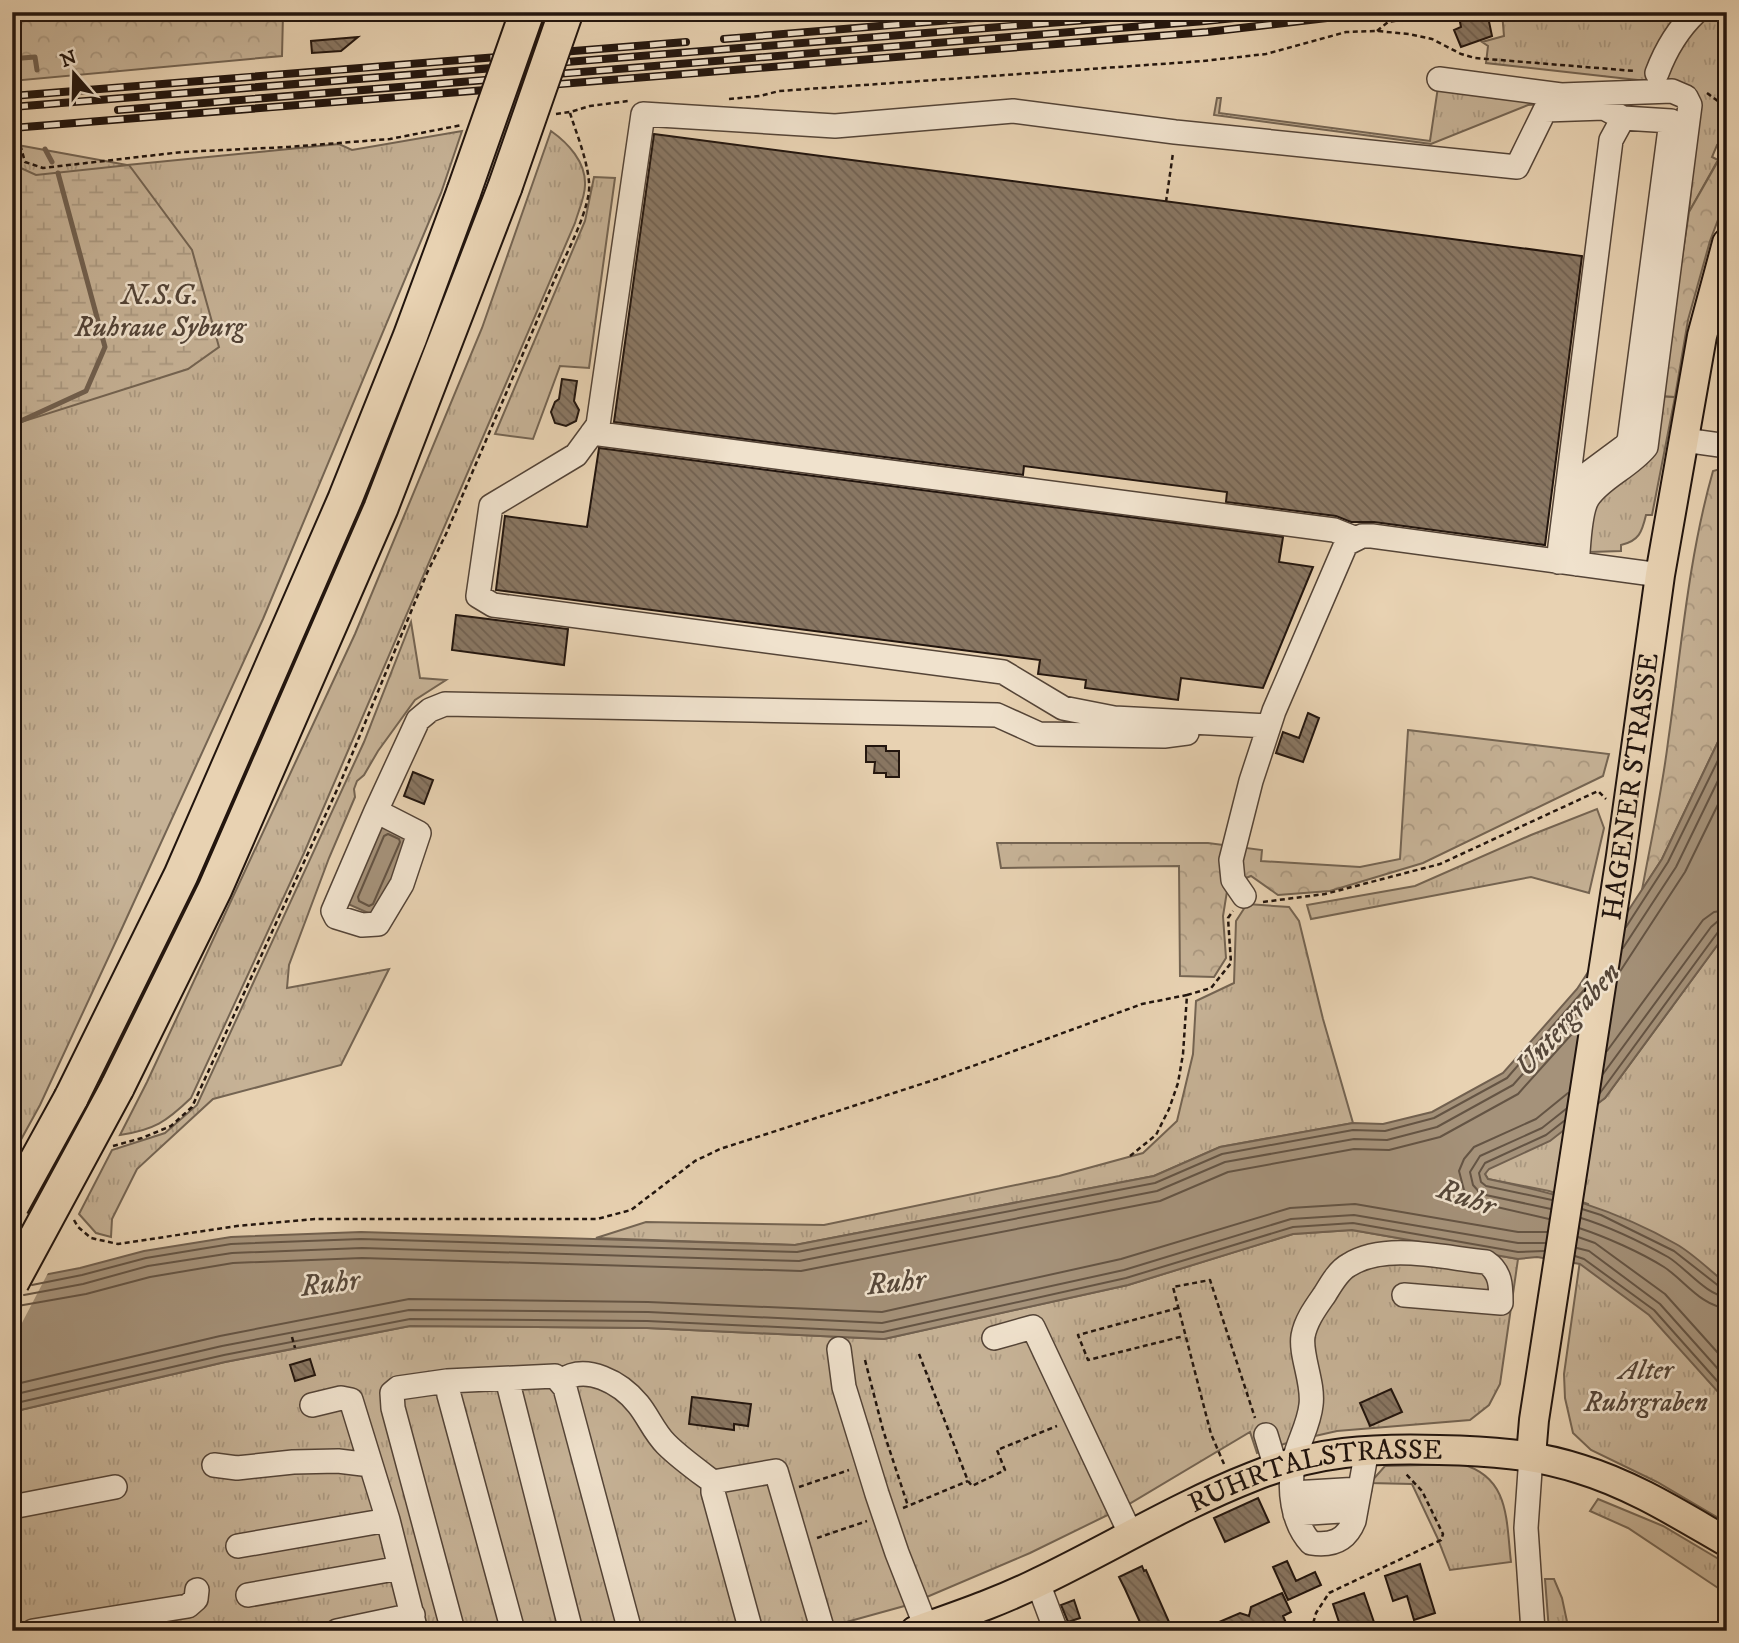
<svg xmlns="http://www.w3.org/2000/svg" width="1739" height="1643" viewBox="0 0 1739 1643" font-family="'IM FELL DW Pica',serif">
<defs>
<pattern id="grass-tufts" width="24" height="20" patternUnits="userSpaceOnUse" patternTransform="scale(1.75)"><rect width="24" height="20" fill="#c6b296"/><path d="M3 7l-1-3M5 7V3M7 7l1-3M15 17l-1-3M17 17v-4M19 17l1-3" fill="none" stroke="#aa9880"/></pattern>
<pattern id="forest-crowns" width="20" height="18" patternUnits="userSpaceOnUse" patternTransform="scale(1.75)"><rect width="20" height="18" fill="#c6b296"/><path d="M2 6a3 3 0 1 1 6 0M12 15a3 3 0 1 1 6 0" fill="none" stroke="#aa9880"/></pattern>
<pattern id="wetland-marsh" width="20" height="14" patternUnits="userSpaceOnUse" patternTransform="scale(1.75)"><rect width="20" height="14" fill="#c6b296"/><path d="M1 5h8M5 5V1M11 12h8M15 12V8" fill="none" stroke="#aa9880"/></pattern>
<pattern id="building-back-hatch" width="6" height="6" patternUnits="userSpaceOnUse" patternTransform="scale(1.75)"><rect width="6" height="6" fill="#897763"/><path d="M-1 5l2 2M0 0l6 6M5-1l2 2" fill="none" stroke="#706050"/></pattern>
</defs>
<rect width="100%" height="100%" fill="#e8d2b2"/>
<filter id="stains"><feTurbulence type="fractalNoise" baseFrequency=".00286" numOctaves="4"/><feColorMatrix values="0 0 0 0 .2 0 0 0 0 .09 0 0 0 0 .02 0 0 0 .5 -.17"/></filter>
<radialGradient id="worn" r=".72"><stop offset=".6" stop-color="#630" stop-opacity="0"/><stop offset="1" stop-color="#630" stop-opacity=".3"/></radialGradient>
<path fill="url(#grass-tufts)" stroke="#746452" stroke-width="2" d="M1502,12H1727V138L1723,148L1717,145L1712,157L1718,160L1689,212L1698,104L1682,85L1486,63L1488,46L1482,42L1504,36Z
M1438,87L1561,103L1528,105L1431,144L1214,115L1217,98H1221L1219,113L1430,141Z
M462,131L441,193L263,619L123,926L40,1105L12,1156V144L127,165L339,144L352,150Z
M551,131C568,143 586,162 585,185C585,197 578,212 575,223L304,853L191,1098C166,1122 154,1130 120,1135L147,1082L355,634L482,328Z
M594,177L615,178L589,368L560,366L533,439L495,434L585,221Z
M1661,396L1675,397L1652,515H1646C1642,532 1639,541 1621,545V551L1590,552L1588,550L1590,508Z
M411,622L420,678L446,680L415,700L378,751L364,775L357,781L354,789L355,797L329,858L289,965L287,988L389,969L341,1065L213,1099L137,1169L112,1219L111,1237L96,1233L79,1214L112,1150L165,1133L197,1105L364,742Z
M1597,809L1604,828L1589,893L1531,877L1311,919L1307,905L1415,886L1531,835Z
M1247,904L1289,907L1299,921L1323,1019L1353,1123L1220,1147L1154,1176L795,1245L596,1238L646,1222L824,1225L1059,1176L1143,1153L1177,1121L1193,1054L1196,1001L1234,983L1236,921Z
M1727,932V1523L1657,1482L1591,1450L1573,1433L1565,1398L1564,1374L1588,1204L1549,1191L1488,1179L1485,1174L1488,1169L1605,1098Z
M1352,1230L1518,1259L1500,1384L1489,1405L1470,1420L1337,1431L1293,1441L1257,1453L1250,1432L1124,1507L1030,1553L908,1605L814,1631H12V1412L225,1362L410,1326L647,1328L884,1339L1128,1285L1293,1234Z
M1461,1464C1510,1477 1506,1520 1511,1562L1450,1570L1437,1537L1412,1484L1370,1483L1385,1466Z
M1598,1499L1663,1526L1727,1564V1594L1628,1528L1590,1511Z
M1545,1579H1554L1562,1598L1569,1631H1549Z"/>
<path fill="url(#forest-crowns)" stroke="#746452" stroke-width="2" d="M12,12L283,14L282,56L12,81Z
M1727,138V196L1710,241L1688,320L1675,397L1661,396L1689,212L1718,161Z
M1727,467V723L1662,859L1642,890C1651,841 1662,791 1668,742C1681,652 1688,559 1713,471Z
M1408,730L1609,754L1603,776L1423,863L1330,891L1278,895L1251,876L1228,885L1223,916L1226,958L1214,977L1180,976L1179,866L1001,868L997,843H1208L1262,850L1261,861L1360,867L1400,859Z"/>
<path fill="url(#wetland-marsh)" stroke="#746452" stroke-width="2" d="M12,164L36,175L129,165L192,250L219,347L188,369L12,425Z"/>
<path fill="#a5927a" stroke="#71604f" stroke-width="2" d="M1727,723V932L1605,1098L1550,1141L1489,1169L1485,1174L1488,1179C1555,1193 1615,1209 1676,1244C1694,1254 1710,1271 1727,1284V1402L1649,1315L1580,1264L1537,1257L1518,1259L1352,1230L1293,1234L1128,1285L884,1339L647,1328L410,1326L225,1362L12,1412V1281L80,1268L144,1251L231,1237L361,1232L795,1245L1154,1176L1220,1147L1353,1123L1383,1124L1432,1112L1503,1073L1577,989L1662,859Z
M382,823L411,836L375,916L348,904Z"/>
<path fill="#e8d2b2" d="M49,1271L12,1342V1277Z"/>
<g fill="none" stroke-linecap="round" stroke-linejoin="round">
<path stroke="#645444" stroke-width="2" d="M388,834L399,839L400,842L373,904L369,906L359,901L358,897L384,836Z
M1626,927L1668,862L1727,742
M1623,948L1676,867L1727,762
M1619,973L1685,872L1727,786
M1607,1051L1703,920L1714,912L1727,910
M1603,1074L1711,927L1718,921L1727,920
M1600,1093L1718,932L1727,929
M1552,1200L1486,1186L1481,1182L1479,1173L1485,1163L1546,1135L1564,1121
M1551,1209L1481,1194L1473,1185L1470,1172L1480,1156L1542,1128L1566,1109
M1582,1209L1601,1215L1674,1251L1720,1287L1727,1289
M1581,1218C1610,1227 1641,1242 1668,1257C1685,1267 1707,1296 1727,1297
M1549,1219L1475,1202L1464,1190L1459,1171L1464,1159L1474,1147L1536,1119L1568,1093
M1579,1228C1606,1237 1640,1252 1664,1267C1684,1280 1702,1307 1727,1308
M1578,1237L1595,1243L1665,1294L1727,1363
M1577,1248L1589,1251L1660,1304L1727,1379
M1575,1256L1584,1259L1654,1310L1727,1392
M32,1285L82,1275L146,1258L231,1244L361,1239L797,1252L1155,1183L1222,1154L1353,1130L1385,1131L1434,1118L1507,1078L1584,990
M24,1295L83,1284L148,1266L232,1253L362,1248L799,1261L1157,1191L1225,1162L1354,1139L1387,1140L1437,1127L1513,1085L1582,1007
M12,1307L86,1294L150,1277L233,1263L362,1258L801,1271L1160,1201L1228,1172L1354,1149L1389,1150L1440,1137L1518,1094L1579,1026
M12,1385L220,1336L409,1299L648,1302L882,1312L1121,1259L1290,1208L1355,1204L1518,1232H1547
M12,1395L222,1346L409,1310L648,1312L882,1323L1124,1270L1291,1219L1354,1215L1518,1243H1545
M12,1404L224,1355L410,1319L647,1321L883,1332L1126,1278L1293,1227L1353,1223L1518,1252L1544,1251"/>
<path stroke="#71604f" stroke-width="5" d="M12,18L18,35
M22,58L35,57L37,70
M45,149L52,162
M12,425L86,391L105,347L58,173"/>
</g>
<path fill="url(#building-back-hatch)" stroke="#22150e" stroke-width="2" d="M1458,12H1487L1492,36L1461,47L1454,30L1461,27Z
M358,37L341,51L312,53L311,41Z
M654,134L1582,256L1545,545L1374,522H1351L1336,516L1226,502L1227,492L1024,466L1023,475L614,422Z
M562,379L577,381L574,401L579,410L576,421L566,426L555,423L551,412L555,402L559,399Z
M599,448L1283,537L1279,562L1313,567L1263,688L1181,678L1178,700L1085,688L1086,680L1038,674L1040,660L496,590L505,516L587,527Z
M456,615L568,629L564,665L452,650Z
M1308,713L1319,718L1303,762L1276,753L1283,732L1299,738Z
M866,746H886V751H899V777H886V773H874L875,762H866Z
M413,772L433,780L424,804L404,796Z
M310,1359L315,1375L295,1381L290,1365Z
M1391,1389L1402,1412L1370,1426L1360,1403Z
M692,1397L751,1404L748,1426L734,1424V1430L689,1424Z
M1258,1498L1269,1522L1225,1542L1214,1518Z
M1287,1561L1296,1581L1315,1572L1321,1585L1288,1600L1273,1567Z
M1420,1564L1435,1613L1414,1620L1407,1596L1393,1601L1385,1576Z
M1142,1566L1144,1571L1146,1570L1173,1631H1144L1125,1589L1119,1577Z
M1282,1593L1291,1612L1283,1616L1287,1625L1274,1631H1198L1240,1613L1249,1616L1251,1607Z
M1364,1593L1377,1631H1342L1333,1604Z
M1074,1600L1080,1618L1068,1622L1061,1605Z"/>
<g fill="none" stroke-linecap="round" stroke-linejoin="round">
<g stroke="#544437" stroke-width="26">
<path id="minor" d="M1657,73C1666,49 1678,29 1696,12
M1439,79L1561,95L1672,91L1686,97L1690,105L1646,447C1630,467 1601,478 1588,498C1579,512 1579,547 1577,564
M592,433L1334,530L1354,538
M1684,440L1727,446
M1558,562L1611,140L1623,118L1671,121L1629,441L1625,446L1567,489
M1268,726L1114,718L1063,708L1003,672L493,605L478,596L491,506L576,455L598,425L643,114L835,126L1013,111L1175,132L1517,167L1545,110L1604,108L1623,118
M376,811L333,911L336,917L362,925L378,924L402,884L419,833L376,811L418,720L430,710L445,704L997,715L1039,734L1164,736L1187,733
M1244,896L1233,880L1231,860L1251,781L1274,711L1346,544L1362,536H1372L1660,575
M994,1338L1033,1327L1131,1535
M839,1349L844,1387L877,1494L897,1553L926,1627
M507,1379L571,1631
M447,1381L449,1395L513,1631
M561,1381C586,1363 621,1383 638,1404C648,1416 654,1432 666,1444C680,1458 697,1470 713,1482
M312,1405L341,1398L351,1400L388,1520L416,1631
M1266,1435L1276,1468
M1367,1450L1354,1521C1346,1541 1331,1546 1311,1543C1292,1523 1288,1488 1294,1461C1298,1442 1309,1425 1311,1405C1314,1383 1300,1355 1303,1336C1306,1320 1316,1307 1325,1294C1331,1284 1339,1270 1349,1265C1386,1242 1444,1258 1486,1262C1501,1272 1501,1286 1501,1303L1404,1295
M1531,1456L1526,1528L1533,1631
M214,1465L237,1468L293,1462L338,1461L371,1465
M1293,1493L1360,1489
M12,1507L115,1487
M1295,1514L1356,1510
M238,1546L388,1520
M1038,1583L1056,1631
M248,1595L400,1568
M968,1612L976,1631
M33,1631L188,1606L196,1599L197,1590
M337,1631L413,1615
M453,1631L393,1408L392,1393L398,1388L447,1381L555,1376L565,1388L630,1631
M751,1631L713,1492V1482L776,1471L823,1631"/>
</g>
<g stroke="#22150e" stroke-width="32">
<g id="major">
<path id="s1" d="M1531,1456L1534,1420L1621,856L1660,575L1702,336L1727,243"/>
<path id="s2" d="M915,1631C957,1616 999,1602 1039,1582C1110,1548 1178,1506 1252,1477C1315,1451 1372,1448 1439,1450C1488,1451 1534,1454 1580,1469C1633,1485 1680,1515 1727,1542"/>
</g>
</g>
<g stroke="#22150e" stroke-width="37">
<path id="highway" d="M117,1088L215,889L381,508L505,187
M71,1098L181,875L345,499L410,337L464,191"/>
</g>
<path stroke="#22150e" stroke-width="2.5" stroke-dasharray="5 3.5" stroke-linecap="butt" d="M1377,31L1388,22L1453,12
M12,82L13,89
M1707,93L1727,108
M729,99L760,96L779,91L1203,61L1266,54L1346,32L1377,31L1409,34L1432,39L1461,54L1475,58L1635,71
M556,114L570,112L590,106L628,101
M18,137L25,162L43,168L182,152L288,147L390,139L462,125
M1166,202L1173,153
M1263,902L1325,894L1440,864L1598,791L1606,799
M113,1146L142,1138L171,1126L192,1107L341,781L427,573L446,534L557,274C567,253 592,205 589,182C587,159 577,135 570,113
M1130,1156L1156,1135L1169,1109L1178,1083L1183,1054L1187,995L1211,988L1231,963L1228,918L1233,911
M74,1220L78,1227L91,1238L118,1244L237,1226L315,1219H597L631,1210L695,1161L720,1149L940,1078L1142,1004L1187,995
M1178,1308L1078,1335L1088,1360L1184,1336
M292,1337L295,1348
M919,1354L968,1481L972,1486L1005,1470L997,1450L1057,1426
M865,1360L883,1430L908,1506
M1224,1464L1211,1434L1173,1287L1210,1280L1255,1418
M799,1487L849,1470
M903,1508L968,1481
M817,1538L867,1521
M1311,1631L1316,1613L1329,1593L1441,1540L1443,1534L1422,1491L1405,1473"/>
<use href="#minor" stroke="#f0e2cd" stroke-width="23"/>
<use href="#major" stroke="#e8d2b2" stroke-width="28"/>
<use href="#highway" stroke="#e8d2b2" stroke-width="33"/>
<g stroke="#22150e" stroke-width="8">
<path id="rail" d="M724,39L1049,12
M12,96L686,42
M12,107L1184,12
M118,110L1205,21L1293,12
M12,128L1207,32L1378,12"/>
</g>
<use href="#rail" stroke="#f0e2cd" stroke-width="5" stroke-dasharray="16" stroke-linecap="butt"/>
<g stroke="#22150e" stroke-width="37" stroke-linecap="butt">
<path id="highway-bridge" d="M505,187L566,12
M464,191L527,12
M12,1205L71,1098
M12,1282L117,1088"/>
</g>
<use href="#highway-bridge" stroke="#e8d2b2" stroke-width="33"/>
</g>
<g text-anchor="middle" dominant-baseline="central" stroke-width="5" stroke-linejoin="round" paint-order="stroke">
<g font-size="28" font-style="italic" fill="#534437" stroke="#f0e2cd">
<text x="160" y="295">N.S.G.<tspan x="160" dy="32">Ruhraue Syburg</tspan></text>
<text x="1646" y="1370">Alter<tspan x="1646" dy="32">Ruhrgraben</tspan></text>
</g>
<g font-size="28" fill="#22150e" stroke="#f0e2cd">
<text stroke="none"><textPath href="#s1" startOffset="677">HAGENER STRASSE</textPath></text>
<text stroke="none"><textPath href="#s2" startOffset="434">RUHRTALSTRASSE</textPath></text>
</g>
<g font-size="30" font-style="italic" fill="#564739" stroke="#f0e2cd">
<text transform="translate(1568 1020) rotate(-48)">Untergraben</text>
<text transform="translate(1466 1198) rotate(19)">Ruhr</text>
<text transform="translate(896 1283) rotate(-6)">Ruhr</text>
<text transform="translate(330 1284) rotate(-7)">Ruhr</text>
</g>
</g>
<rect width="1739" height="1643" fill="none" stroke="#e8d2b2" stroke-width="42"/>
<rect x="14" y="14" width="1711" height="1615" fill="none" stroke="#22150e" stroke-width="3.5"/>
<rect x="21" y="21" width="1697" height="1601" fill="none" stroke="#22150e" stroke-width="2"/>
<g transform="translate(74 74) rotate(340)" stroke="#f0e2cd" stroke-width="5" paint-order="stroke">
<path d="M0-5L12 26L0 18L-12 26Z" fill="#22150e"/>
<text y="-10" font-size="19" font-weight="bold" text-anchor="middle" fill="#22150e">N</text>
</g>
<rect width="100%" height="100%" filter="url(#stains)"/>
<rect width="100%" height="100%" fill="url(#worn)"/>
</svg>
